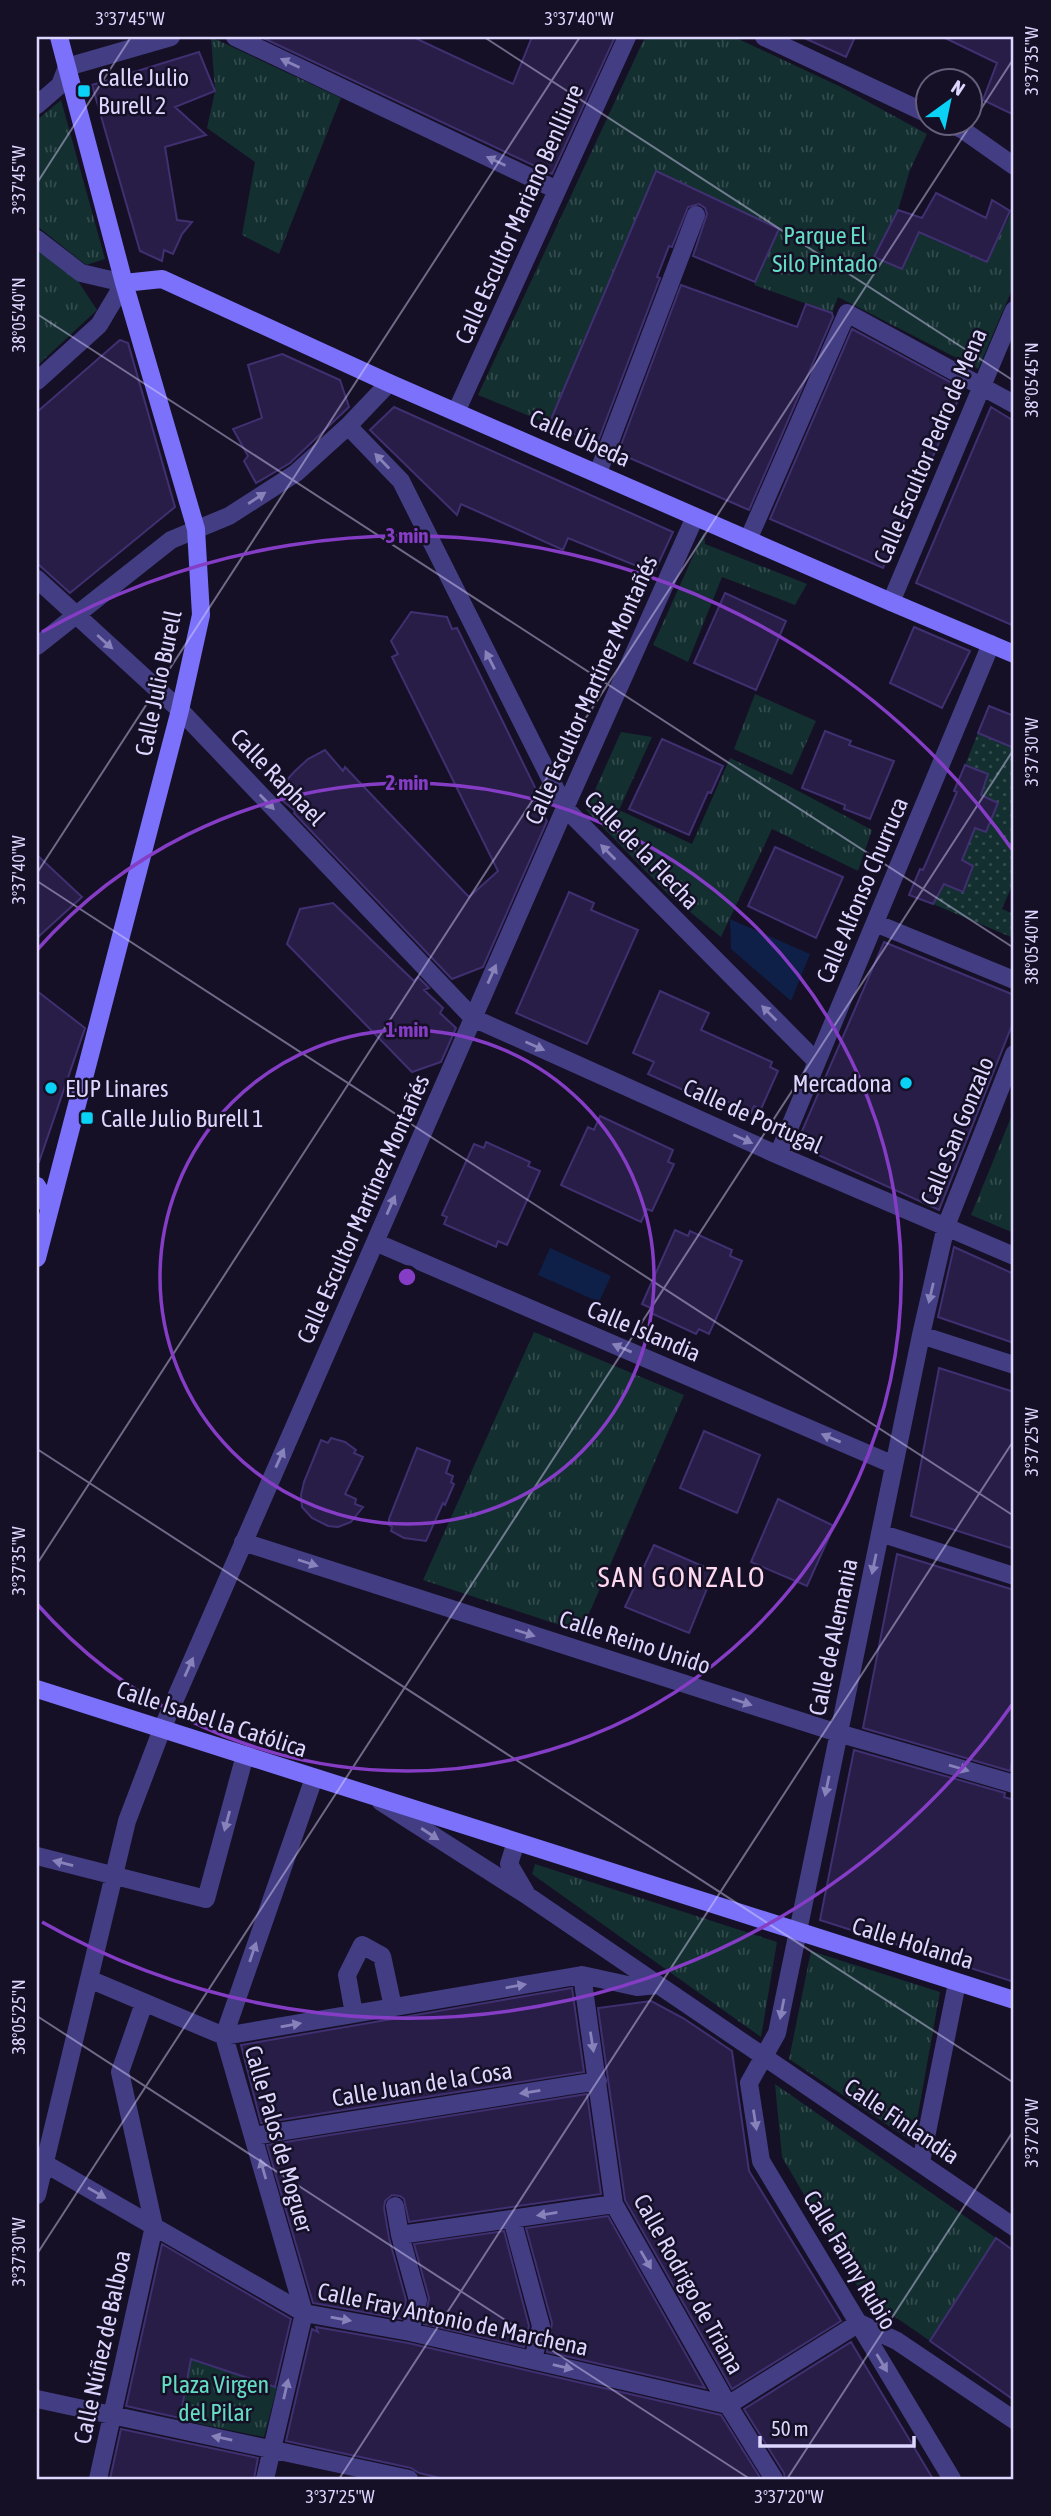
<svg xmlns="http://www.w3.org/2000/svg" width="1051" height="2516" viewBox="0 0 1051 2516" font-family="'Asap Condensed',sans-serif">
<defs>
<pattern id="grass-tufts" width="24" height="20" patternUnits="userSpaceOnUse" patternTransform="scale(1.75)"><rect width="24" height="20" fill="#132f30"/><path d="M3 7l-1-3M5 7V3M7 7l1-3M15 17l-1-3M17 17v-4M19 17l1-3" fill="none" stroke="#354c4f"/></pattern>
<pattern id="garden-dots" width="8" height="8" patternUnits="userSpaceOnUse" patternTransform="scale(1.75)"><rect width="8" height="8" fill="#132f30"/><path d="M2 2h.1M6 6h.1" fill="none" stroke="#354c4f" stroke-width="1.8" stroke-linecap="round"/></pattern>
</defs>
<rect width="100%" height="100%" fill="#151026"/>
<path fill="url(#grass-tufts)" d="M211,37L341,98L279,254L242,235L255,162L207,128L215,91Z
M645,37H734L841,87L927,134L910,170L898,210L874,257L902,269L919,232L987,262L1014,207V285L978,369L838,297L832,313L754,285L779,229L656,171L549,424L478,395Z
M61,100L105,259L86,265L37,226V120Z
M37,249L78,281L97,310L37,366Z
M704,532L705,544L807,584L795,605L722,577L688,662L653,645Z
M755,694L816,721L792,775L734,749Z
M621,732L652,737L619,810L692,844L730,758L785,784L872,830L858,871L772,829L721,937L669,895L586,810Z
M1014,1110V1233L971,1215Z
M534,1332L684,1395L581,1632L423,1580Z
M535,1864L777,1942L761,2037L532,1874Z
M811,1951L940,1992L913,2142L789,2059Z
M775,2084L996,2238L930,2341L862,2294L782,2157Z
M191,2359L277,2387L264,2437L180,2420Z"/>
<path fill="url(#garden-dots)" d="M978,733L1014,748V881L1002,909L1014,914V927L1011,937L933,904L944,884L963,892L973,866L962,860L975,828L986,832L998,803L981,795L988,774L965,765Z"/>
<path fill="#0e2047" d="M730,919L810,954L791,1001L731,949Z
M550,1248L611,1276L599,1302L538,1275Z"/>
<path fill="#271d46" stroke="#403071" stroke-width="2" d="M261,37H413L513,84L532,37H615L552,174Z
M802,37H855L846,57Z
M943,37H1014V115L983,100L997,63Z
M199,52L215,91L175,107L206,135L165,147L177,220L192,222L182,234L173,254L164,250L162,261L140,251L92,85Z
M656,171L779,229L755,282L693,256L707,214L705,208L699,204L688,207L672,247L669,246L657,277L660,278L597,444L549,424Z
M936,193L986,218L992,200L1010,211L987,262L919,232L902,269L874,257L898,210L922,218Z
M681,285L797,327L806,304L832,313L833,317L749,510L618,453Z
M852,329L963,389L883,568L770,519Z
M120,340L128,343L175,507L70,593L37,563V412Z
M282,354L340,380L349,407L290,463L256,483L244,461L248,456L233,429L262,418L248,365Z
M394,407L673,532L654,573L568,538L563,550L461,504L457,515L370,430Z
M991,407L1014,421V626L916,583Z
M725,593L786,621L756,690L694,663Z
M411,612L447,617L452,629L457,628L546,810L541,812L547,821L483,967L452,979L294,813L295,811L278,797L284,783L295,771L308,759L325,750L343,771L345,767L469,897L498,871L392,657L398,654L391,641Z
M914,627L970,651L942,708L890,683Z
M989,706L1014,716V748L978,733Z
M825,731L851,741L849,745L894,761L870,819L844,809L845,805L802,788Z
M662,739L723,766L711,793L708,792L689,835L629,809Z
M965,765L988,774L981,795L998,803L986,832L975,828L962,860L973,866L963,892L944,884L933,904L909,895L920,869L923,870L957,792L954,791Z
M775,847L843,877L816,938L748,906Z
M37,855L82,897L37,938Z
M569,892L594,903L591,910L638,930L587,1044L516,1013Z
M333,903L414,981L418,977L429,988L424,990L443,1008L440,1013L456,1028L441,1062L412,1072L287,944L300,909Z
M884,942L1014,995V1020L939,1210L796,1145Z
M37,991L85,1028L39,1162H37Z
M660,991L709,1013L701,1030L772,1062L770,1067L778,1071L761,1109L754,1106L751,1113L726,1101L723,1108L648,1074L654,1062L633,1053Z
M600,1116L673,1150L668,1162L674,1164L652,1211L647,1209L641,1222L561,1185L588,1127L594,1130Z
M486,1142L530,1162L528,1166L540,1171L507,1245L498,1241L496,1247L444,1224L447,1217L442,1215L474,1144L484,1148Z
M675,1230L688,1236L690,1231L732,1250L730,1256L742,1261L709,1334L699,1329L696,1334L651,1313L653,1309L642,1304Z
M954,1247L1014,1274V1343L938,1317Z
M939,1368L1014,1392V1549L911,1516Z
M704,1431L760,1455L737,1513L680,1488Z
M331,1438L345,1442L356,1450L354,1453L363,1457L345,1494L356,1499L355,1504L363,1507L351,1522L338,1527L328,1526L312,1518L302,1507L301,1495L304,1482L321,1440L328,1443Z
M417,1448L450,1461L446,1473L453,1476L451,1482L454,1484L445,1505L443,1503L426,1541L404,1538L391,1531L392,1527L389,1525V1519Z
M778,1499L834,1526L807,1586L751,1562Z
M654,1545L714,1571L689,1633L625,1607Z
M897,1554L1014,1590V1752L1010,1771L863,1728Z
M854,1750L1005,1793L1004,1797L1014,1800V1982L820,1920Z
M572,1988L584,2072L261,2123L241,2045Z
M651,2001L683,2018L732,2051L749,2171L841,2321L732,2389L625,2200L598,2008Z
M587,2094L601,2194L409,2222L404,2199L400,2196L392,2195L385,2201L384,2208L389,2238L406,2300L402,2319L313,2303L267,2145Z
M608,2216L705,2388L547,2352L552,2323L526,2228Z
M504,2231L529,2326L524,2347L424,2324L429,2298L414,2244Z
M996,2238L1014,2251V2400L930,2341Z
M162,2244L291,2319L275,2387L191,2359L180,2418L126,2406Z
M316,2327L408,2343L721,2415L761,2479H445L419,2473L411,2468L286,2441L312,2329L318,2332Z
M851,2342L933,2479H785L784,2473L744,2409Z
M121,2429L258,2458L254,2479H110Z"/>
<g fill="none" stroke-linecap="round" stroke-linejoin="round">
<path stroke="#433d83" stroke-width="18" d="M235,37L557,190
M764,37L928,114
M37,105L60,85L67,67L171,37
M947,122L963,130L1014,166
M37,239L81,273L124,283L99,325L37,381
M456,412L627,37
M348,426L401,481L565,808L817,1062
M598,473L696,215
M748,540L847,313L1014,404
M37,579L180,710L473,1018L778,1155L1014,1256
M891,602L1014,310
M37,646L171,540L229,516L296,473L348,426L389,383
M875,923L1014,980
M778,1155L991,644
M375,1242L894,1465
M921,1335L1014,1365
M880,1533L1014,1576
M243,1542L838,1733L1014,1784
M381,1802L528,1896L1014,2227
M516,1842L509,1864L526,1893
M37,1856L206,1899L245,1755
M582,1975L614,2204L728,2405L774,2479
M89,1979L224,2036L582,1975L637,1987L658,1985
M354,2014L347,1975L362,1945L382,1956L393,2007
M253,2136L598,2081
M37,2161L44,2163L304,2313L410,2332L728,2405L859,2323L897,2341L1014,2420
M921,2162L957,1983
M37,2195L127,1821L162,1729L565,808L695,517
M395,2206L400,2235L418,2300L410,2332
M512,2219L541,2326L533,2360
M400,2235L614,2204
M37,2399L409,2479
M98,2479L154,2226L120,2072L144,2003
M265,2479L304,2313L224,2036L314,1778
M952,2479L761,2161L749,2083L777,2033L921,1335L946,1226L1014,1054"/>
<path stroke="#7b71fa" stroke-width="18" d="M124,283L162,279L389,383L891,602L1014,654
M37,1186L49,1208
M37,1258L180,710L201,615L196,529L124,283L59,37
M37,1689L1014,2000"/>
</g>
<defs><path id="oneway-solid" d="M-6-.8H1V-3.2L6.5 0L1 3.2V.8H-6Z" transform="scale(1.75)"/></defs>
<g fill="#8882ba">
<use href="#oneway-solid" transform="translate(290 63) rotate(-155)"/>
<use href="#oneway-solid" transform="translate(496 161) rotate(-155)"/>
<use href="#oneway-solid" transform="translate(382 461) rotate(-134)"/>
<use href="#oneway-solid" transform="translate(257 498) rotate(-33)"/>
<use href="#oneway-solid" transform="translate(105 642) rotate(42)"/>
<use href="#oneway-solid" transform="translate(490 660) rotate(-117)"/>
<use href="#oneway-solid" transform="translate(267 802) rotate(46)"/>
<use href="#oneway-solid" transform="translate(608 852) rotate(-135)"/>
<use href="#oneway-solid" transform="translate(492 974) rotate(-66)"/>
<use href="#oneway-solid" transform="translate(769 1013) rotate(-135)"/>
<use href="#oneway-solid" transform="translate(535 1046) rotate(24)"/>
<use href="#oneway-solid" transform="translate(743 1139) rotate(24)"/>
<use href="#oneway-solid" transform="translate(391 1205) rotate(-66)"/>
<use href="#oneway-solid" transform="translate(931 1293) rotate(103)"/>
<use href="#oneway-solid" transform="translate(622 1348) rotate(-157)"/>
<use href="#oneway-solid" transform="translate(831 1438) rotate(-157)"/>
<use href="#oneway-solid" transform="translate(280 1458) rotate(-66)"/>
<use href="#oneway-solid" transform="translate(308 1563) rotate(18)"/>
<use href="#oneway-solid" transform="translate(874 1564) rotate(102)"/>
<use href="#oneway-solid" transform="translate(525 1633) rotate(18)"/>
<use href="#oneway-solid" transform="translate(189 1667) rotate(-66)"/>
<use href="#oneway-solid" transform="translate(742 1702) rotate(18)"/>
<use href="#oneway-solid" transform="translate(959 1768) rotate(16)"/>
<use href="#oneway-solid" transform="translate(827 1786) rotate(102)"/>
<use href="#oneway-solid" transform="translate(227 1821) rotate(105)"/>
<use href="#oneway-solid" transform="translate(430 1834) rotate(33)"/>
<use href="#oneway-solid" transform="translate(63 1863) rotate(-166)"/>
<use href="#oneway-solid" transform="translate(253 1952) rotate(-71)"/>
<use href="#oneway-solid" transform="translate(516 1986) rotate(-10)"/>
<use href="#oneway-solid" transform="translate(782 2009) rotate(101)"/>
<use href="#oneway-solid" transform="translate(291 2025) rotate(-10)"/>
<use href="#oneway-solid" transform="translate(592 2042) rotate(81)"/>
<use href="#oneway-solid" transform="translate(530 2092) rotate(171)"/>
<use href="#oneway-solid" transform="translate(755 2120) rotate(81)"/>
<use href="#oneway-solid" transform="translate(263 2169) rotate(-106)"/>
<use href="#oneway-solid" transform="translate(97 2193) rotate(30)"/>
<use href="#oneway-solid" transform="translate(547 2214) rotate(171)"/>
<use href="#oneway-solid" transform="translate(646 2260) rotate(60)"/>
<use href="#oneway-solid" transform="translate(341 2319) rotate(10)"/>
<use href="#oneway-solid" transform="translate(882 2363) rotate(59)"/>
<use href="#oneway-solid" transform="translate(563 2367) rotate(13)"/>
<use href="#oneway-solid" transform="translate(286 2389) rotate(-77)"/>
<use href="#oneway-solid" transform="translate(222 2438) rotate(-168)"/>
</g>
<path fill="none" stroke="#ddd6fe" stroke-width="2" stroke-opacity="0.45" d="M484,37L1014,381M37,183L131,37M37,314L1014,948M37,873L580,37M37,881L1014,1516M37,1449L1014,2083M37,1564L1014,58M37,2016L750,2479M37,2254L1014,749M339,2479L1014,1440M787,2479L1014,2130"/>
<g fill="none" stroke="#853dc5" stroke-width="3.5">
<circle cx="407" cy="1277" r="247"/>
<path d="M37 950A494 494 0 1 1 37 1604"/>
<path d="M1014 1702A741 741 0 0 1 42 1922M42 632A741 741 0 0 1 1014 852"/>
</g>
<g fill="#0ad2f6" stroke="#151026" stroke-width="2.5">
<rect x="77" y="84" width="14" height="14" rx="3.5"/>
<circle cx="906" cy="1083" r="7"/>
<circle cx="51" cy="1088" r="7"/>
<rect x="80" y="1111" width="14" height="14" rx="3.5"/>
</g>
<g text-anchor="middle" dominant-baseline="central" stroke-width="5" stroke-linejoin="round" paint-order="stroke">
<g font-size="24" fill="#ddd6fe" stroke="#151026" text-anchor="start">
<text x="98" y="77">Calle Julio<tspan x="98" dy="28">Burell 2</tspan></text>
<text x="892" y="1083" text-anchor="end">Mercadona</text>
<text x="65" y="1088">EUP Linares</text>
<text x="101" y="1118">Calle Julio Burell 1</text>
</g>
<g font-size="24" fill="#ddd6fe" stroke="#151026">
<text transform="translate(519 214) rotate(-66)">Calle Escultor Mariano Benlliure</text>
<text transform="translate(580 438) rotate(24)">Calle Úbeda</text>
<text transform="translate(930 446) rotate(-67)">Calle Escultor Pedro de Mena</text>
<text transform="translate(158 683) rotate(-78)">Calle Julio Burell</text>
<text transform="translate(591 690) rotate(-66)">Calle Escultor Martínez Montañés</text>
<text transform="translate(278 777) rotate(46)">Calle Raphael</text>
<text transform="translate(642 850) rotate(46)">Calle de la Flecha</text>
<text transform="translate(862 890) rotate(-67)">Calle Alfonso Churruca</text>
<text transform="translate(753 1116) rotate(24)">Calle de Portugal</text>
<text transform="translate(957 1131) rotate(-68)">Calle San Gonzalo</text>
<text transform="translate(363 1209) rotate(-66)">Calle Escultor Martínez Montañés</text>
<text transform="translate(644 1331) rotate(23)">Calle Islandia</text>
<text transform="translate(833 1637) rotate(-78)">Calle de Alemania</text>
<text transform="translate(635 1642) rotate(18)">Calle Reino Unido</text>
<text transform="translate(212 1719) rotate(18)">Calle Isabel la Católica</text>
<text transform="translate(913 1943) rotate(17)">Calle Holanda</text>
<text transform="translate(422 2084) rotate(-9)">Calle Juan de la Cosa</text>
<text transform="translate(902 2121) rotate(34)">Calle Finlandia</text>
<text transform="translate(279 2139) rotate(74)">Calle Palos de Moguer</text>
<text transform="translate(850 2260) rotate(59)">Calle Fanny Rubio</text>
<text transform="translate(689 2284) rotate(61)">Calle Rodrigo de Triana</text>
<text transform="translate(453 2319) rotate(12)">Calle Fray Antonio de Marchena</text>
<text transform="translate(102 2347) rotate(-78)">Calle Núñez de Balboa</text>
</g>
<g font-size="24" fill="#64dcc4" stroke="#151026">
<text x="825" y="235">Parque El<tspan x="825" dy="28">Silo Pintado</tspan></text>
<text x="215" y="2384">Plaza Virgen<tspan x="215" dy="28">del Pilar</tspan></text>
</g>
<g font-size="28" letter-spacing="2" fill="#fed8ee" stroke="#151026">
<text x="682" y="1577">SAN GONZALO</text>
</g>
</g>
<circle cx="407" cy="1277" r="10" fill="#853dc5" stroke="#151026" stroke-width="3.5"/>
<g font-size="21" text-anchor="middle" font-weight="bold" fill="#853dc5" stroke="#151026" stroke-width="5" stroke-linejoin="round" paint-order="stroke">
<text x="407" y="543">3 min</text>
<text x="407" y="790">2 min</text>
<text x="407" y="1037">1 min</text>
</g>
<rect width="1051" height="2516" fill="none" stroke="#151026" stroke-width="77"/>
<g transform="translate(949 102) rotate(33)"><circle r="33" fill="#151026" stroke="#655f7c" stroke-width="2"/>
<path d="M0-5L12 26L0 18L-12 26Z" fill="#0ad2f6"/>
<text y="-10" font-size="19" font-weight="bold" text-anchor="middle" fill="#ddd6fe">N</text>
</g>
<path d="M760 2436v10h154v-10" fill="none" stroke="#ddd6fe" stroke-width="3.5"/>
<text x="771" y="2436" font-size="21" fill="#ddd6fe" stroke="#151026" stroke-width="5" paint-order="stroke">50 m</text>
<rect x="38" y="38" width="974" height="2440" fill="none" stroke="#ddd6fe" stroke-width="2.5"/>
<g font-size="18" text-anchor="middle" fill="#ddd6fe">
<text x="130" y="25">3°37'45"W</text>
<text x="579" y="25">3°37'40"W</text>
<text transform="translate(1032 61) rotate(-90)" y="6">3°37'35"W</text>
<text transform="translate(19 180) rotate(-90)" y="6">3°37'45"W</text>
<text transform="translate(19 315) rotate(-90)" y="6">38°05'40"N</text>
<text transform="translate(1032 380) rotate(-90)" y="6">38°05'45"N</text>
<text transform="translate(1032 752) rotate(-90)" y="6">3°37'30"W</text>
<text transform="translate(19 870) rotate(-90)" y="6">3°37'40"W</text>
<text transform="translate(1032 947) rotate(-90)" y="6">38°05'40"N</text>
<text transform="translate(1032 1442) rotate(-90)" y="6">3°37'25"W</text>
<text transform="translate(19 1561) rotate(-90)" y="6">3°37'35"W</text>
<text transform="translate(19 2017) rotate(-90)" y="6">38°05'25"N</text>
<text transform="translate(1032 2133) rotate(-90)" y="6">3°37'20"W</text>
<text transform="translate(19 2252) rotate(-90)" y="6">3°37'30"W</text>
<text x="340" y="2503">3°37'25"W</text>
<text x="789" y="2503">3°37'20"W</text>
</g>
</svg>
